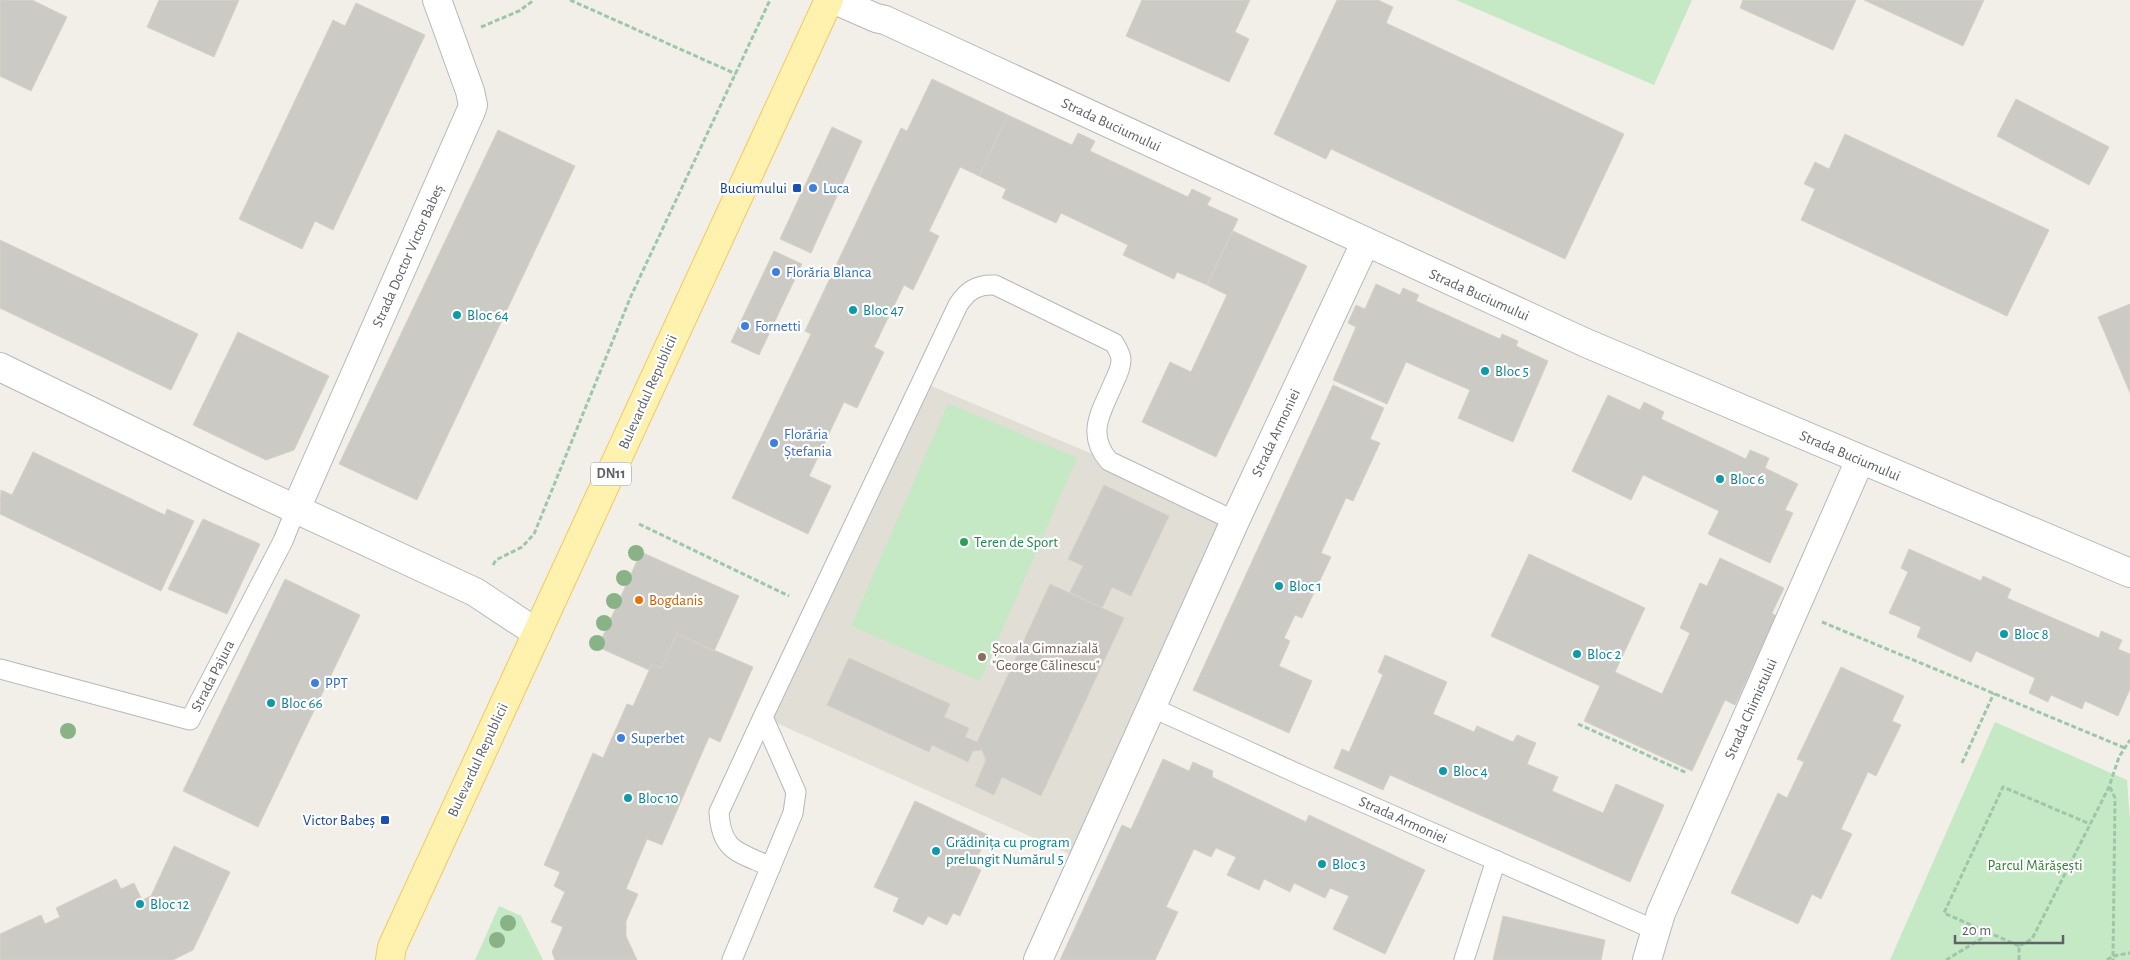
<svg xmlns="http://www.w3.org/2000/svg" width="2130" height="960" viewBox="0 0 2130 960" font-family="'Alegreya Sans',sans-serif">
<rect width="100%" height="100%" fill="#f1efe8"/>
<path fill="#e1ded6" d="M922,382L1109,461L1235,521L1083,860L763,717Z"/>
<path fill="#c5e8c5" d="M1456,0H1692L1654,85Z
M948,403L1077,458L980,681L851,626Z
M1995,722L2127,780L2130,821V960H1890Z
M499,906L521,916L543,960H475Z"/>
<path fill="#cccac5" stroke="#d6d1c6" d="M0,0H32L67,17L31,91L0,76Z
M159,0H239L214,57L147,27Z
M1142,0H1250L1235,32L1249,39L1229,82L1126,36Z
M1337,0H1378L1393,7L1386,23L1624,134L1565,259L1331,149L1326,159L1274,134Z
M1743,0H1856L1833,50L1740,8Z
M1864,0H1984L1963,46Z
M356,3L425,35L333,230L315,221L302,249L239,219L333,20L345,26Z
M932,79L1008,115L979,176L960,167L929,231L939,236L913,290L904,285L874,347L884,352L857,408L844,402L809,476L831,486L808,534L732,498L811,334L805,331L901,128L907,131Z
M2016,99L2109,147L2089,185L1997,136Z
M1008,115L1072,145L1078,133L1095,141L1090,151L1188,197L1192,189L1211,198L1207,205L1238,219L1207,285L1177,272L1174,279L1123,255L1128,245L1061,213L1056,223L1002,198L1006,189L979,176Z
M832,127L862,141L811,253L780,239Z
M498,130L575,166L417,500L339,464Z
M1845,134L2049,230L2007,316L1801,220L1815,189L1804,184L1815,162L1829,169Z
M1233,231L1307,266L1216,457L1142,422L1170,362L1191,372L1227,295L1207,285Z
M0,240L198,334L171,390L0,308Z
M774,251L802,264L759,355L731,342Z
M1376,284L1400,295L1403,288L1419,295L1416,301L1500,339L1502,334L1518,341L1516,346L1548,361L1513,442L1458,418L1470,390L1406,362L1387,404L1333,380L1356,327L1348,323L1356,305L1365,309Z
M2130,304V393L2098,317Z
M238,332L329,376L294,450L266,460L193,425Z
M1333,385L1384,408L1370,439L1380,443L1353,501L1346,498L1321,553L1331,557L1302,618L1295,615L1284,638L1290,641L1279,666L1312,681L1289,733L1193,690Z
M1608,395L1640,410L1644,402L1664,412L1661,419L1746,459L1750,450L1769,458L1765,468L1798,484L1785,510L1793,513L1770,563L1708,534L1719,511L1643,475L1631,500L1572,471Z
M33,452L165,515L167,509L194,521L161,591L0,514L1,490L12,495Z
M1104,485L1169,516L1131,596L1112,587L1102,608L1070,592L1083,566L1068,559Z
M203,519L260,544L227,614L168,589Z
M1909,549L1981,581L1983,576L2011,589L2007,598L2099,638L2101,631L2122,640L2118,649L2130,654V689L2118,716L2085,701L2082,709L2051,695L2048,702L2029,693L2035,678L1976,651L1971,662L1917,637L1921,627L1889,613L1908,572L1901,568Z
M641,552L739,596L714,651L677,634L661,668L652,664L649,670L598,647Z
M1529,554L1645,608L1615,672L1662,694L1690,633L1680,628L1700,583L1707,586L1720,558L1784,588L1772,613L1776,616L1735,705L1725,700L1692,771L1584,721L1600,686L1491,636Z
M285,579L360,615L258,827L183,791Z
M1050,584L1124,618L1041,796L1002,777L994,795L975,786L986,760L982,750L973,751L968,762L932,745L929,752L827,705L849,658L950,704L944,717L969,728L965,737L977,742Z
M677,634L753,667L720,742L709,737L662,845L647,839L626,889L638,894L626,921V936L637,960H555L552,952L563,927L551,922L565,892L554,886L560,872L544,865L593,753L603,758L627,704L633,706L652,664L661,668Z
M1385,655L1447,682L1433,714L1474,732L1477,726L1513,742L1517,735L1536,743L1527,764L1558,777L1552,791L1603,813L1616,784L1664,805L1630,882L1390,775L1383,790L1334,768L1342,749L1349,752L1383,675L1378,672Z
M1841,667L1904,696L1892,721L1901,725L1876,776L1868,772L1841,829L1852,834L1821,899L1812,894L1798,924L1731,893L1778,793L1787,798L1804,762L1797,759Z
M1163,759L1189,771L1193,762L1213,771L1212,777L1306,822L1309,815L1425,870L1385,954L1333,929L1349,896L1330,888L1325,898L1294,883L1290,892L1264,879L1259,890L1227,875L1236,857L1216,848L1211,857L1194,849L1166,907L1178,912L1155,960H1060L1122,825L1131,829Z
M915,801L988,835L973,866L981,870L960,916L953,913L947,925L928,916L923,925L893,911L899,898L874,887Z
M174,846L230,872L193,950L173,960H0V934L41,915L45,924L60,917L56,908L116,879L121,889L134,883L142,900L151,896Z
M1503,916L1605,940L1601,960H1493Z"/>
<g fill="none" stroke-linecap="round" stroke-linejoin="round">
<g stroke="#b5b8bc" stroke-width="21">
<path id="service" d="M0,669L190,720L283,541L296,509
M1151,707L1305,777L1655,930
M763,717L719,812C721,852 739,852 771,867
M732,960L793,813L796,792L763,717L958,305C967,291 977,284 995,285L1114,343C1117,348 1121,354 1121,360C1121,368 1117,376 1114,382C1102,411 1085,433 1109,461L1235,521
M1464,960L1496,860"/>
</g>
<g stroke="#b5b8bc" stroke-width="30">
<path id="minor" d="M835,0L876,18L885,20L1586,343L2130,573
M0,367L233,480L475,592L537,633
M296,509L471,111L473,105L470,91L437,0
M1038,960L1235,521L1365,243
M1647,960L1661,913L1860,460"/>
</g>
<g stroke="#f2c960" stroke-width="30">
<path id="primary" d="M390,960L392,947L829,0"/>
</g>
<path stroke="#9cc7a9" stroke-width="3" stroke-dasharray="5 2.5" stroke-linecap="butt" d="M570,0L736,74
M481,27L519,11L534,0
M639,524L789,596
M493,565L496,560L522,547L534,534L631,296L770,0
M1822,622L2125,748
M1578,724L1687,773
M1962,763L1994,693
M2110,787L2115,798L2113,960
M2019,946L1944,913L2003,787L2090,824
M1946,960L1989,934
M2019,960V946L2032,939L2109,787L2119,757L2130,740
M2107,960L2113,956L2130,953"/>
<use href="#service" stroke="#fff" stroke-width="19"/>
<use href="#minor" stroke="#fff" stroke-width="28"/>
<use href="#primary" stroke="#fff2af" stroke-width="28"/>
</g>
<g fill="#89b387">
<circle cx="636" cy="553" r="8"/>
<circle cx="624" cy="578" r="8"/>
<circle cx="614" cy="601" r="8"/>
<circle cx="604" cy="623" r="8"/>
<circle cx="597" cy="643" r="8"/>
<circle cx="68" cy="731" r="8"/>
<circle cx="508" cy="923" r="8"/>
<circle cx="497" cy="940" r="8"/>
</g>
<g fill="#1a4fb4" stroke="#fff" stroke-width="2">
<rect x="792" y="183" width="10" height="10" rx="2.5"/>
<rect x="380" y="815" width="10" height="10" rx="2.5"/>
</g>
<g fill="#3f7fe0" stroke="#fff" stroke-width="2">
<circle cx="813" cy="188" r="5"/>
<circle cx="776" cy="272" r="5"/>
<circle cx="745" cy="326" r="5"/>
<circle cx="774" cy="443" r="5"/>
<circle cx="315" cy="683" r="5"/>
<circle cx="621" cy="738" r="5"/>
</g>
<g fill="#0f9aa8" stroke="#fff" stroke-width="2">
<circle cx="853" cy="310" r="5"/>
<circle cx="457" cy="315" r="5"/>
<circle cx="1485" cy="371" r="5"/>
<circle cx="1720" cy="479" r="5"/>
<circle cx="1279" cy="586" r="5"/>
<circle cx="2004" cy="634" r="5"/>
<circle cx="1577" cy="654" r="5"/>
<circle cx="271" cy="703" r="5"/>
<circle cx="1443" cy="771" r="5"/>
<circle cx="628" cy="798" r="5"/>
<circle cx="936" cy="851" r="5"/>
<circle cx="1322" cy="864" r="5"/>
<circle cx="140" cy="904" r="5"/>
</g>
<circle fill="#2e9e5b" stroke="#fff" stroke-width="2" cx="964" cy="542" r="5"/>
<circle fill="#e8710a" stroke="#fff" stroke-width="2" cx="639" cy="600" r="5"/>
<circle fill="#8d6e63" stroke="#fff" stroke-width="2" cx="982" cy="657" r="5"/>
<g text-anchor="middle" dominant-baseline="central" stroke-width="4.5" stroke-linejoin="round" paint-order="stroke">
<rect fill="#fff" stroke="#8f9295" stroke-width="1" x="591" y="462.5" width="40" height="23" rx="4"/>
<g font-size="14" font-weight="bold" fill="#5f6368">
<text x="611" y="474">DN11</text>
</g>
<g font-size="15" fill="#5f6368" stroke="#fff">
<text transform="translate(1111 125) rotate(25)">Strada Buciumului</text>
<text transform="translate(408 256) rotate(-66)">Strada Doctor Victor Babeș</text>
<text transform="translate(1479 295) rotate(24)">Strada Buciumului</text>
<text transform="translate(648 392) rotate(-66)">Bulevardul Republicii</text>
<text transform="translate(1276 433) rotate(-65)">Strada Armoniei</text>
<text transform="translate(1850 456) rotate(23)">Strada Buciumului</text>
<text transform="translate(213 676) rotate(-63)">Strada Pajura</text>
<text transform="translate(1751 709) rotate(-66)">Strada Chimistului</text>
<text transform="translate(478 760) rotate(-65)">Bulevardul Republicii</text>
<text transform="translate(1403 820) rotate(24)">Strada Armoniei</text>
</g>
<g font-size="15" fill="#164399" stroke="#fff" text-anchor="end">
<text x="787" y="188">Buciumului</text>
<text x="375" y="820">Victor Babeș</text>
</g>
<g font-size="15" fill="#366cbe" stroke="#fff" text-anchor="start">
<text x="823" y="188">Luca</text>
<text x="786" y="272">Florăria Blanca</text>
<text x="755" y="326">Fornetti</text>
<text x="784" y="434">Florăria<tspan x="784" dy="17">Ștefania</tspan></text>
<text x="325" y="683">PPT</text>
<text x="631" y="738">Superbet</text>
</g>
<g font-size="15" fill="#0d838f" stroke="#fff" text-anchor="start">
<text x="863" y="310">Bloc 47</text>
<text x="467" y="315">Bloc 64</text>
<text x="1495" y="371">Bloc 5</text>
<text x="1730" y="479">Bloc 6</text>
<text x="1289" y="586">Bloc 1</text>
<text x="2014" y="634">Bloc 8</text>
<text x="1587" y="654">Bloc 2</text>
<text x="281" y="703">Bloc 66</text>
<text x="1453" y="771">Bloc 4</text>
<text x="638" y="798">Bloc 10</text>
<text x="946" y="842">Grădinița cu program<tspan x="946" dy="17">prelungit Numărul 5</tspan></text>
<text x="1332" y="864">Bloc 3</text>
<text x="150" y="904">Bloc 12</text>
</g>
<g font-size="15" fill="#27864d" stroke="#fff" text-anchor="start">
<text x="974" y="542">Teren de Sport</text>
</g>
<g font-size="15" fill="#c56008" stroke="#fff" text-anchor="start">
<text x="649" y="600">Bogdanis</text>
</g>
<g font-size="15" fill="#785e54" stroke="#fff" text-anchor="start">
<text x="992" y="648">Școala Gimnazială<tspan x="992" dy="17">"George Călinescu"</tspan></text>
</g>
<g font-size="15" fill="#348238" stroke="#fff">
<text x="2035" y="865">Parcul Mărășești</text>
</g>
</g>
<path d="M1955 935v8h108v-8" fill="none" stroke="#5f6368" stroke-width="2.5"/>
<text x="1962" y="935" font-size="15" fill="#5f6368" stroke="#ffffff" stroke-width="4" paint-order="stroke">20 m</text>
</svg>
